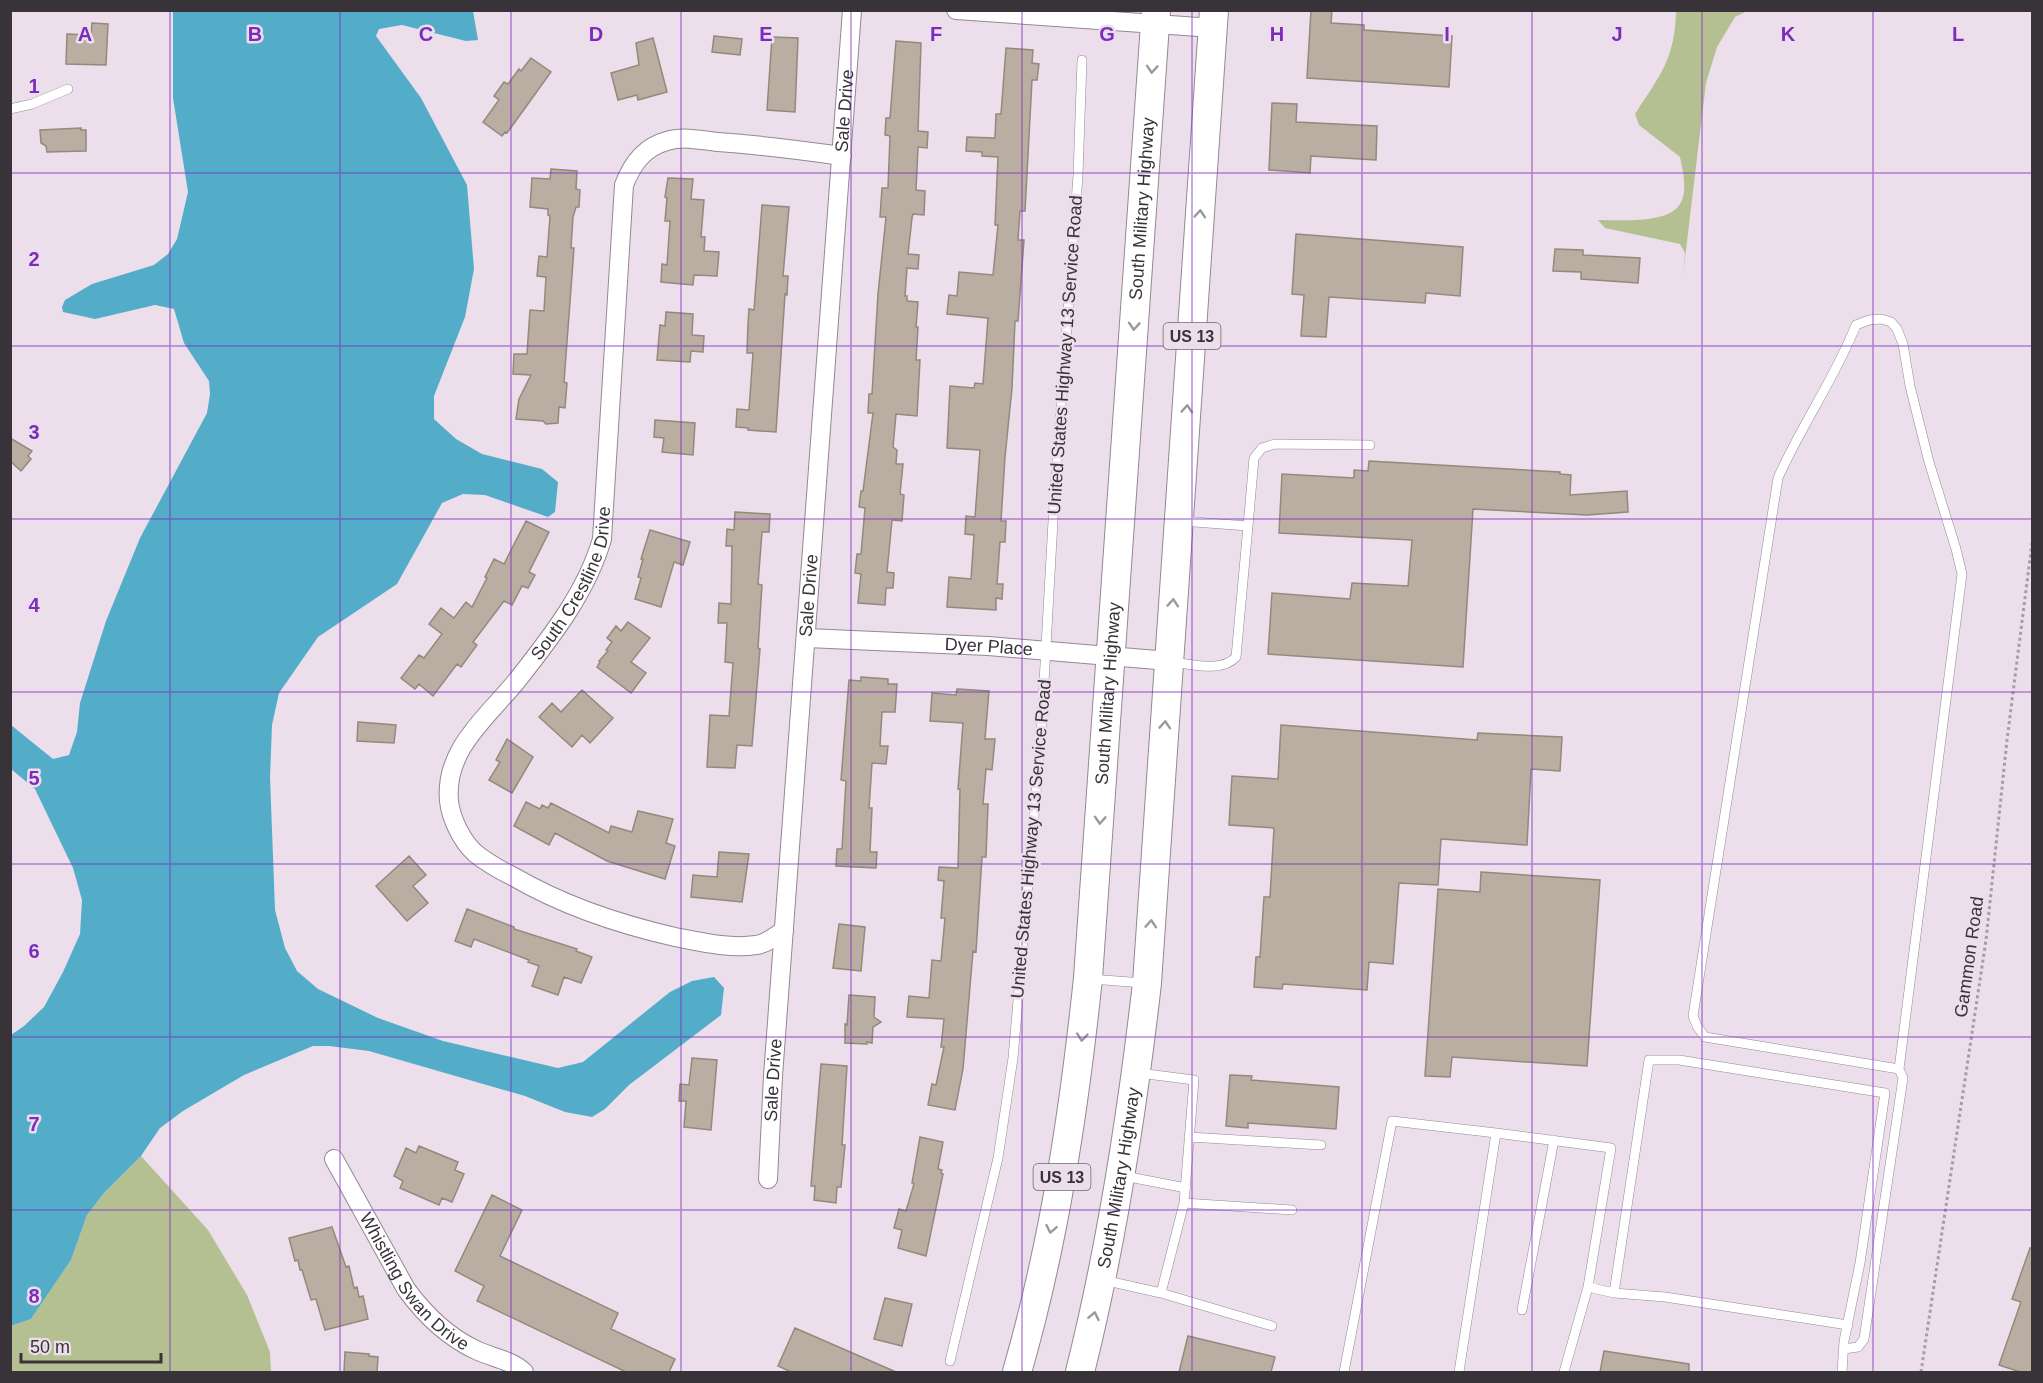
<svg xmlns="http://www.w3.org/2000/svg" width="2043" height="1383" viewBox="0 0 2043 1383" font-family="Arial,sans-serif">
<rect width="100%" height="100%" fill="#ecdeeb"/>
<path fill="#b4c092" d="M1676,11H1747L1735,17L1717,47L1706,83L1683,275L1685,253L1680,244L1605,228L1598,220C1619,220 1669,224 1680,204C1688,192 1683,171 1680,157L1639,125L1635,114C1660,75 1675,59 1676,11Z
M141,1156L208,1230L247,1295L270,1352L271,1372H11V1326L31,1319L71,1260L87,1215L104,1193Z"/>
<path fill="#53adc9" d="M173,11H473L478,40L466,41L402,25L379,29L376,36L421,98L467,185L474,269L465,317L434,396V419L456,439L482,454L542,469L558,482L555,512L548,517L485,495L463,494L442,503L397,584L318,637L279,693L272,725L270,777L275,910L285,948L297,971L318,989L378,1018L443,1041L558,1068L583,1062L670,992L692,981L714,977L724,988L721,1015L629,1085L605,1109L592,1117L565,1112L525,1096L369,1051L329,1046H313L244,1075L183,1111L160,1128L141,1156L104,1193L87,1215L71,1260L31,1319L11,1326V1035L24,1026L44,1007L63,972L80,934L82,900L73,868L35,789L11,769V725L53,759L69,755L77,732L80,703L106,621L140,538L207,413L210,394L209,381L184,343L174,309L155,305L95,319L63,312L62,307L65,300L92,284L154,265L168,254L177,239L188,192L173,98Z"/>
<path fill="#b9aea1" stroke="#93897c" stroke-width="1.5" d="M1311,10H1332L1331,23L1364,25V30L1452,36L1449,87L1307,78Z
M92,23L108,24L106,65L66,64L67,34L91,35Z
M714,36L742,39L740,55L712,52Z
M772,37L798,38L795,112L767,110Z
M653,38L667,92L638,100L637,95L618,100L611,73L639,65L636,43Z
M896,41L921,43L918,131L928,132L927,148L918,147L916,190L925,191L924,215L913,214L912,218L908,254L919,255L918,269L907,268L905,296H907V301L918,302L916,327H918L916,360H920L917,416L896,414L893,447L897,450L896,464H903L900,494L904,495L902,521L892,520L887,572L894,573L893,588H886L885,605L858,603L861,574L855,573L857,554H861L865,508L859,507L861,491H863L873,413H868L869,394H872L878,294L886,217H880L882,188H888L890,136L885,135L886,118H890Z
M1006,48L1033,50L1032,63L1039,64L1037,80H1032L1025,211H1020L1018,240H1024L1018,321H1015L1012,388L1005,457L1001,521H1006L1005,542H1000L997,584H1003L1002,599L996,598V610L947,607L949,577L971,579L974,535L965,534L966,516L975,517L980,450L947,448L950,386L974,388L975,383L983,384L988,318L947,314L949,295L957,296L959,272L993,275L998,225H995L998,157L982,156V152L966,151L967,137L995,138L996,114H1001Z
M531,58L551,72L507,133L505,132L502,136L483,122L499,100L494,96L504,82L508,84L519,69L521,71Z
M1272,103L1297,104L1296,122L1377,126L1376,160L1311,156L1310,173L1269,170Z
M81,128V130H86V151L47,152L46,146L41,143L40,130Z
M551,169L577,171L576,189L580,190L579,207H576L573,217L571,248H574L564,382L567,383L565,408L559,407L558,423L546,424L543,421L516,419L519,399L531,375L513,374L514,354H527L530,310L544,311L546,277L537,276L539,256L547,257L550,216L548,215V209L530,207L532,178L550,179Z
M668,178L693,179L691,199L704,200L701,237H705L704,251L719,252L717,276L694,275L693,285L661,282L662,264L667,265L670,221H665L667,198L665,197Z
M762,205L789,207L783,276H788L787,295L785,294L776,432L748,430V428L736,427L737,409L749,410L753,353H747L748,324L749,309L754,310Z
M1296,234L1463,247L1460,296L1426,293L1425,303L1329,297L1326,337L1301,336L1304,295L1292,294Z
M1555,249L1583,250V255L1640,258L1638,283L1581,279V272L1553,271Z
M666,312L693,314L692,335L704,336L703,352L691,351L690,362L657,360L660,325L665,326Z
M655,420L695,423L693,455L662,452L664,438L654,437Z
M10,438L32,451L28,456L31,459L21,471L10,461Z
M1369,461L1560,472V474L1571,475L1570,495L1627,491L1628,512L1587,515L1473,509L1463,667L1268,654L1272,593L1350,599L1352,583L1408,586L1412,540L1279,533L1282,474L1354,478V470L1368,471Z
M735,512L770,514L769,532H762L758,584L762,585L758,648L760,649L752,746L737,745L735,768L707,767L710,715L729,716L733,663L725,662L727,623H718L719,603L731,604L732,546H726L727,529L734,530Z
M526,521L549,532L529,572L535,575L528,588L522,586L512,605L504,601L473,642L477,645L461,667L457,664L433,696L419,684L415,689L401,678L419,655L424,658L442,634L429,624L441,608L454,618L466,602L472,607L487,578L485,577L494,559L504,564Z
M650,530L690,542L683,565L674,562L661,607L635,599L641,578L638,577L643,559H641Z
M628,622L650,638L631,662L646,673L631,693L597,667L600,662L599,661L608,651L606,650L612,642L607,638L616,626L621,631Z
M861,677L888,679V684H897L895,712H882L880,746H888L886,764L872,763L869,808H872L870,852H877L876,868L836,866L837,849H842L846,781L841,780L849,680L861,681Z
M957,689L989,691L985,739H995L992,770L986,769L983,804H988L986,857H982L976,952L973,951L963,1069L955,1110L928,1105L932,1084L936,1085L944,1047H941L944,1019L907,1017L909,996L929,998L932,960L941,961L945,918H941L944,881L938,880L939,867L958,868L960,789H958L963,723L930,721L932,693L956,695Z
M582,690L613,718L590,743L582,735L572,747L539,717L552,703L561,712Z
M358,722L396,725L394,743L357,741Z
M1281,725L1477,740L1478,733L1562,737L1560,771L1531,769L1527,845L1441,839L1438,885L1399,883L1393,964L1369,962L1367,990L1283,984L1282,989L1254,987L1256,957H1260L1264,897H1270L1274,828L1229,825L1232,776L1278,779Z
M507,739L533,757L512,793L489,780L500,762L496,760Z
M526,802L540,809L542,805L548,808L551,803L609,833L611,826L632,832L638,811L673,819L666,843L675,846L665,879L607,861L555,833L549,845L514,826Z
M719,852L749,854L742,902L691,897L693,875L717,877Z
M409,856L426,875L413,886L428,903L407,921L376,886Z
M1481,872L1600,880L1587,1066L1452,1057L1450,1077L1425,1076L1438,889L1480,892Z
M467,909L514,927V929L577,949L576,951L592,957L581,983L564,977L558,995L532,986L539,966L528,962L529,960L474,939L471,947L455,941Z
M839,924L865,927L861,971L833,968Z
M849,995L875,997L874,1017L881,1022L873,1027L872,1043L867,1042V1044L845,1043V1024L847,1025Z
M692,1058L717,1060L711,1130L684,1127L686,1101H679L680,1084L689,1085Z
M821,1064L847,1066L842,1145H845L841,1187H837L836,1203L814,1200L815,1186H811Z
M1230,1075L1252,1076L1251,1080L1339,1087L1336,1129L1248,1123V1128L1226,1126Z
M920,1137L943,1142L938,1169L942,1170L941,1173L943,1174L926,1256L898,1248L902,1230L894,1228L899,1209L906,1211L914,1184L912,1183Z
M419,1146L458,1162L455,1170L464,1174L452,1202L442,1198L439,1205L400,1188L403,1181L394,1176L406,1148L416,1153Z
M492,1195L522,1210L500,1256L618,1313L611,1329L675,1359L669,1372H626L477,1301L484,1286L455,1271Z
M332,1227L346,1267L349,1266L354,1288L357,1287L359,1297L363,1296L368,1319L325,1330L316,1299L311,1300L302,1270H300L298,1260L295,1261L289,1238Z
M2030,1248L2032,1249V1372H2020L1999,1365L2021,1302L2012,1299Z
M885,1298L912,1304L902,1346L874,1339Z
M795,1328L896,1372H791L778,1366Z
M1188,1336L1275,1357L1271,1372H1179Z
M1604,1351L1689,1364V1372H1600Z
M345,1352L369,1354V1356L378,1357L377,1372H344Z"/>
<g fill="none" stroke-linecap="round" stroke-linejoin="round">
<g stroke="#948894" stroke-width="10">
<path id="service" d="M10,109L32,104L68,89
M1181,521L1248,526L1254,458L1262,448L1275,444L1370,445
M1172,662C1192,664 1221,673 1236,657L1248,526
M1091,979L1143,983
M1496,1133L1611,1148L1588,1287L1564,1372
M1189,1137L1321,1145
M1124,1176L1186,1188
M1184,1203L1292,1210
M1103,1280L1161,1293L1184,1203L1194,1080L1139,1073
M1588,1287L1614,1293L1649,1060H1679L1885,1093L1860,1263L1844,1341L1842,1372
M1161,1293L1272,1326
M1614,1293L1665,1297L1848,1325
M1522,1310L1554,1140
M1844,1349L1858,1347L1864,1339L1903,1078L1899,1069L1962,574L1956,549L1929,462L1910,386L1903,344L1897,329L1891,322L1881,319L1869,320L1856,325C1835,378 1801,426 1778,478L1693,1016L1697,1026L1705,1037L1899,1069
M950,1361L998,1158L1013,1058L1041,736L1054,503L1078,175L1082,60
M1344,1372L1392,1121L1496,1133L1459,1372"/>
</g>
<g stroke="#948894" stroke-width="20">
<g id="minor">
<path d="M956,10L1213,28"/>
<path id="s1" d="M807,638L988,646L1169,661"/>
<path id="s2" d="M784,930C776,936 766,944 756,945C730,949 701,942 675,937C618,924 564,906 514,877C500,870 487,863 475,853C462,841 451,819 449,801C444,748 490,715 519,678C552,636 587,591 602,539L624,185C632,164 644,147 667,141C683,136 701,140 718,142C759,145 800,150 842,156"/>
<path id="s3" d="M334,1159L406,1289C425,1315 447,1337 478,1351C494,1358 511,1360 524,1372"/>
<path id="s4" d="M768,1179L773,1076L852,10"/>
</g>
</g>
<g stroke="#948894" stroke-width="30">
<g id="primary">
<path id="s5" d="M1017,1372C1054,1244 1074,1111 1088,978L1156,10"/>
<path id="s6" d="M1080,1372C1112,1244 1132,1114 1147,983L1214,10"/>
</g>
</g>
<path stroke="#a69ca6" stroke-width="3" stroke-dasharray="3 3" stroke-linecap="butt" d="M1921,1372L1986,940L2007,740L2032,543"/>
<use href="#service" stroke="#fff" stroke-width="9"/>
<use href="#minor" stroke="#fff" stroke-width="18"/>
<use href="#primary" stroke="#fff" stroke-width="28"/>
</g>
<defs><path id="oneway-chevron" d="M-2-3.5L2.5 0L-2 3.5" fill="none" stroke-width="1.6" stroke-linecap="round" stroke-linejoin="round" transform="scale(1.5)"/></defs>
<g stroke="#9c999c">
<use href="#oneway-chevron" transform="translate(1152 69) rotate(94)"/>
<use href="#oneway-chevron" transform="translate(1200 214) rotate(-86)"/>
<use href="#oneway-chevron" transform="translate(1134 326) rotate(94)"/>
<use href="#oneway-chevron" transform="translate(1187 409) rotate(-86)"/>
<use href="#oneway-chevron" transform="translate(1173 603) rotate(-86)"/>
<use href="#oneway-chevron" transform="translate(1165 725) rotate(-86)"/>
<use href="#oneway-chevron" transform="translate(1100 820) rotate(94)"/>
<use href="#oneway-chevron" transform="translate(1151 924) rotate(-86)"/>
<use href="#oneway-chevron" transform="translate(1082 1037) rotate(96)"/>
<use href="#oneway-chevron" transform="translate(1051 1229) rotate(101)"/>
<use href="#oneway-chevron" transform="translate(1094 1316) rotate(-78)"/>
</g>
<path fill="none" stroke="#7b2cbf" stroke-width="1.5" stroke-opacity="0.55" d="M170,10V1372M340,10V1372M511,10V1372M681,10V1372M851,10V1372M1022,10V1372M1192,10V1372M1362,10V1372M1532,10V1372M1702,10V1372M1873,10V1372M10,173H2032M10,346H2032M10,519H2032M10,692H2032M10,864H2032M10,1037H2032M10,1210H2032"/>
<g text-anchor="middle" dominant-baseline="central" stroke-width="5" stroke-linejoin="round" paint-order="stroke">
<g fill="#ecdeeb" stroke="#6e666e" stroke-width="1.5">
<rect x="1163.5" y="323" width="57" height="26" rx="4.5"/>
<rect x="1033.5" y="1164" width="57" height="26" rx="4.5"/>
</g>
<g font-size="16" font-weight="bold" fill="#383338">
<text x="1192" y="336">US 13</text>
<text x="1062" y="1177">US 13</text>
</g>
<g font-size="18" fill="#383338" stroke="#ecdeeb">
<text stroke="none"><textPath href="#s4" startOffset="1071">Sale Drive</textPath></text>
<text stroke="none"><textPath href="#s5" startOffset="1172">South Military Highway</textPath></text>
<text transform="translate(1065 355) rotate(-86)">United States Highway 13 Service Road</text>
<text stroke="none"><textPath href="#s2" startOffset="648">South Crestline Drive</textPath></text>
<text stroke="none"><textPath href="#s4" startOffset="585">Sale Drive</textPath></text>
<text stroke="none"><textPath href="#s1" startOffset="182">Dyer Place</textPath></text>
<text stroke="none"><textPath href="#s5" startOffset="686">South Military Highway</textPath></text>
<text transform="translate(1031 839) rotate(-85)">United States Highway 13 Service Road</text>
<text transform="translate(1969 957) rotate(-82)">Gammon Road</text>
<text stroke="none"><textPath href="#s4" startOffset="99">Sale Drive</textPath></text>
<text stroke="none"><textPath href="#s6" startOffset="198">South Military Highway</textPath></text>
<text stroke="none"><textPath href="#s3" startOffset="148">Whistling Swan Drive</textPath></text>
</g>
</g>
<g font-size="20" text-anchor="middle" font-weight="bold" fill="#7b2cbf" stroke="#ecdeeb" stroke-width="5" stroke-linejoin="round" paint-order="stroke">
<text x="85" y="41">A</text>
<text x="255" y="41">B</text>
<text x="426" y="41">C</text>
<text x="596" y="41">D</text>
<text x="766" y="41">E</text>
<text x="936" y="41">F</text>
<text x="1107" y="41">G</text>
<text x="1277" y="41">H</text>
<text x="1447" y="41">I</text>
<text x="1617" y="41">J</text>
<text x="1788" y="41">K</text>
<text x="1958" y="41">L</text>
<text x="34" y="93">1</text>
<text x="34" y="266">2</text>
<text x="34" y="439">3</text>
<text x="34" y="612">4</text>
<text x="34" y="785">5</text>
<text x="34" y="958">6</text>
<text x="34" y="1131">7</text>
<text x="34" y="1303">8</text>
</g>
<rect width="2043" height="1383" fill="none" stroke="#383338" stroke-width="24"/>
<path d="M21 1353v9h140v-9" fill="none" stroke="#383338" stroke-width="3"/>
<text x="30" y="1353" font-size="18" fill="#383338" stroke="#ecdeeb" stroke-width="4.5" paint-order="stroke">50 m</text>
</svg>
